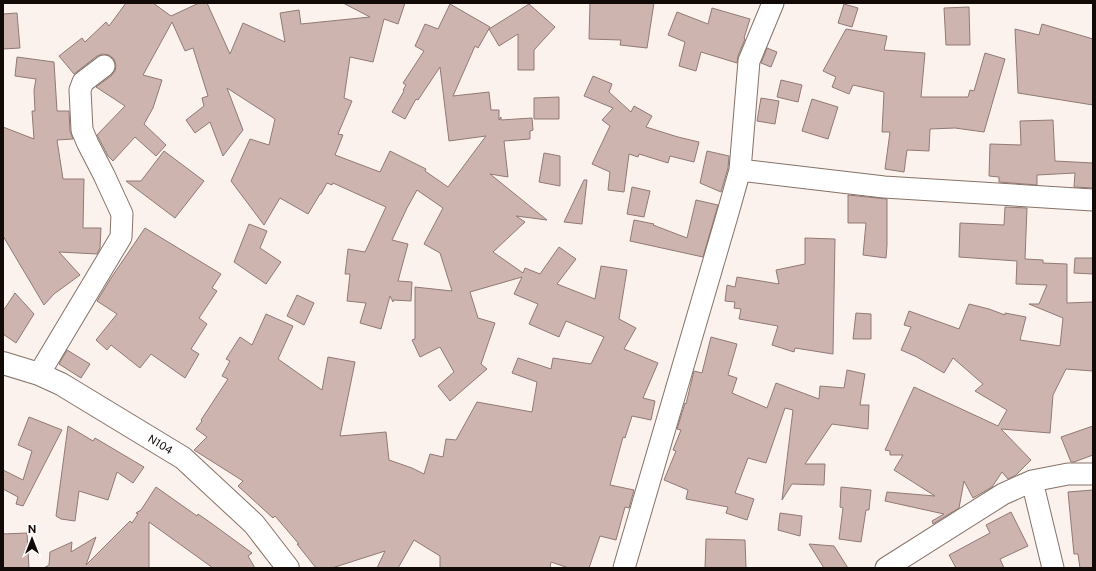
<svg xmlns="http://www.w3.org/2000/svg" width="1096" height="571" viewBox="0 0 1096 571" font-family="'Public Sans',sans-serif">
<rect width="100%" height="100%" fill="#fcf2ed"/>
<path fill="#ceb4af" stroke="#917975" d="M126,3H153L171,16L199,3H207L230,54L243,23L285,42L280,13L299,10L301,24L370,17L343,3H405L398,24L384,19L373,62L350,57L344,98L352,101L338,134L343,135L335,155L380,172L390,151L426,169L425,171L448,187L486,136L449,141L440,67L418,100L416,99L405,119L392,112L404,91L403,90L406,85L403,83L424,51L415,46L425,24L438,29L450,4L490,27L478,48L475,46L453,96L489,92L491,110H499V120L501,117V120L532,118L533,130L530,131V139L504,141L508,177L490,174L547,220L516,216L525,222L493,252L523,273L525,268L540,274L559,247L576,259L557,284L595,299L601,266L627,270L619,319L636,328L624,349L658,363L643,398L655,401L651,420L632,416L625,438L623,437L610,485L634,490L629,508L625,507L616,540L600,536L589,568H569L551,562L550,568H440V556L414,540L398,568H377L385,551L332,568H316L297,544H299L275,516L273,518L238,486L243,481L194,450L207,437L196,429L202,421L201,420L228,379L222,376L230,361L226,359L240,337L252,345L266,314L293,326L278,359L322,390L328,357L355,362L340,436L386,432L389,460L412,468L424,474L430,454L443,457L446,439L456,440L477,402L532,412L537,382L512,373L518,358L551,369L553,358L591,364L604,337L566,321L559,337L529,324L538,304L514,294L522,277L470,292L478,318L495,323L481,364L487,369L450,401L438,386L454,372L440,347L420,357L412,340L415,339V287L452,291L440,253L424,244L443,208L417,190L407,208L392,240L408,244L398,281L412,282L411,301L393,300V302L390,296L381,329L360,323L366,303L347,301L350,274H345L348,249L365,252L386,207L333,183L332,185L327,183L321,194H320L308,214L280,198L264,225L231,181L250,139L269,145L275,119L227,88L243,130L223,156L210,122L195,133L186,120L204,106L202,98L208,96L193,48L185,51L172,22L143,75L162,80L153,108L144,124L166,145L156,156L135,137L113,161L108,156L97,135L125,106L96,87L111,76L115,71L116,65L114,59L109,55L102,54L97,56L74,74L59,56L82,38L85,42L106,22L109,26Z
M590,3H654L647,48L620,45L621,40L589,39Z
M529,4L555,27L534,50V70H518V34L499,46L489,29Z
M844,4L858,8L852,27L838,23Z
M969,7L970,45H946L944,8Z
M712,8L750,19L744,38L745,39L738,56L737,63L701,52L696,71L679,66L685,42L668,35L677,12L708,24Z
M17,13L20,48L3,49V14Z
M1042,24L1093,39V105L1018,93L1015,29L1039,35Z
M846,29L887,36L884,50L925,53L921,97H968L970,90L974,91L985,53L1005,59L984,132L955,128L930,129L929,151L907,150L904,172L885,169L890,132H882L884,92L853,85L849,94L832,87L836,77L823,71Z
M767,48L777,52L771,67L761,63Z
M17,57L54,62L57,111H69L70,131L73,139L57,140L63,179H84L83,228H101L100,248L97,254L59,252L80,275L54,294L44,305L3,236V127L34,139L32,111H35L34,90L36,79L15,76Z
M593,76L612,84L609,92L631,112L634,106L652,116L646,127L678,137L699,142L694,162L670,156L668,163L639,154L638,157L629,154L624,192L608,190L610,172L592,164L610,126L602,120L613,108L584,96Z
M781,80L802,85L798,102L777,97Z
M559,97V119H534V98Z
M761,98L779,101L775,124L757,121Z
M812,99L838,107L828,139L802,131Z
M1053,120L1055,161L1093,163V188L1074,187L1075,173L1037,175V185L999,182V177L989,176L990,144L1021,145L1020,121Z
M164,151L204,181L175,218L126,181H141Z
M707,151L729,156L728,168L721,192L700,183Z
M544,153L560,156V186L539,182Z
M584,180H587L582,224L564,222Z
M632,187L650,191L644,217L627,214Z
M848,195L887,199V245L886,258L863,255L866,223H848Z
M696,200L718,205L703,257L630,241L634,220L654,224L653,225L687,238Z
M1005,207L1027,208L1025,259L1043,260V263L1067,264V303L1093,302V371L1066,369L1053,395L1050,433L1001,429L1031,460L1016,475L1008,479L1002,472L992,487L973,498L964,481L959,508L933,524L932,521L944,514L885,501L887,492L935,496L894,470L903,455H890V451L885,450L914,387L998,426L1007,410L975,391L983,384L953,358L944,373L917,357L901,350L911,327L904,325L909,311L959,329L969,304L989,309L1005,315V313L1026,317L1020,340L1060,346L1063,318L1029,304H1039L1047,285L1016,284L1017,261L959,257L960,223L1004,225Z
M249,224L267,231L260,248L281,262L266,284L234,262Z
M145,228L221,274L212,288L217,291L199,318L207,324L191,349L199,354L185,378L151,354L140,368L111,345L107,350L96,340L117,314L97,301L111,278Z
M805,238L835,239L833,354L795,348L794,352L772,345L778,326L739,319L741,309L734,308L735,302L725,301L727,285L735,287L737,277L779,284L776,270L805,264Z
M1075,258H1093V274L1074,273Z
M15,293L34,314L16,343L3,334V311Z
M297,295L314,303L304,325L287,316Z
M856,313L871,314V339H853Z
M711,337L737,344L728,375L737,378L732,393L767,408L776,383L819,399L820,386L844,388L847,370L865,374L860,405H869L868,429L832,424L805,464H825L824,485L792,484L782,500L793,410L785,408L766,463L748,458L735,493L754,499L747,520L726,513L728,507L686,499L688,490L664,480L676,451L673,450L681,430L677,429L685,403L686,404L694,371L702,373Z
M67,350L90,364L81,378L59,364Z
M29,417L62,430L23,506L16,504L18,497L3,489V470L23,480L32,451L18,445Z
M68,426L93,441L95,438L144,467L133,483L117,472L108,500L79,491L75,521L61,519L56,516Z
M1093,426V455L1074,462H1071L1061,437Z
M156,487L197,516L198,514L211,523L252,553L248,556L255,568H213L149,522V568H44L49,565L50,552L72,542L71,552L96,537L86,565L130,521L132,523L138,514L136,513L141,510Z
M841,487L871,490L869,510H866L861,542L839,539L843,508L840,507Z
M1093,490V568H1080L1078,554H1074L1068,492Z
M1011,512L1028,546L1000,559L1004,568H956L949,555L990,533L986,525Z
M780,513L802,516L800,536L778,530Z
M27,533L29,568H3V534Z
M706,539L745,540L746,568H705Z
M809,544L834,546L848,568H824Z"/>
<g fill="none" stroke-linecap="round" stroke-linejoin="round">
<g stroke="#867266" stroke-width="23">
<path id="minor" d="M773,3L749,61L740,170L884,187L1093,200
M39,374L121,237L122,214L104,175L88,144L82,130L80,90L83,82L104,66
M1032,481L1053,568
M624,568L727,216L740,170
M886,568L1003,494L1032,481L1068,474H1093"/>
</g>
<g stroke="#867266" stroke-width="24">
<g id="tertiary">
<path id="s1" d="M3,363L39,374L61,384L183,458L254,524L288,568"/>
</g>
</g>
<use href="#minor" stroke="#fff" stroke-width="21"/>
<use href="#tertiary" stroke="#fff" stroke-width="22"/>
</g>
<g text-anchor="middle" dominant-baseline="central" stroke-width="3" stroke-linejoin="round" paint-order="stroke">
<g font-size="11" fill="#120a07" stroke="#fff">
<text stroke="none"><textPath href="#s1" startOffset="178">N104</textPath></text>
</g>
</g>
<rect width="1096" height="571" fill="none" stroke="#120a07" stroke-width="8"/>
<g transform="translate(32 539)" stroke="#ffffff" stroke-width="3" paint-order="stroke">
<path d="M0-3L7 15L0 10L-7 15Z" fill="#120a07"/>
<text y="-6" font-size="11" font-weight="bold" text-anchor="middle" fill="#120a07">N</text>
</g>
</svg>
